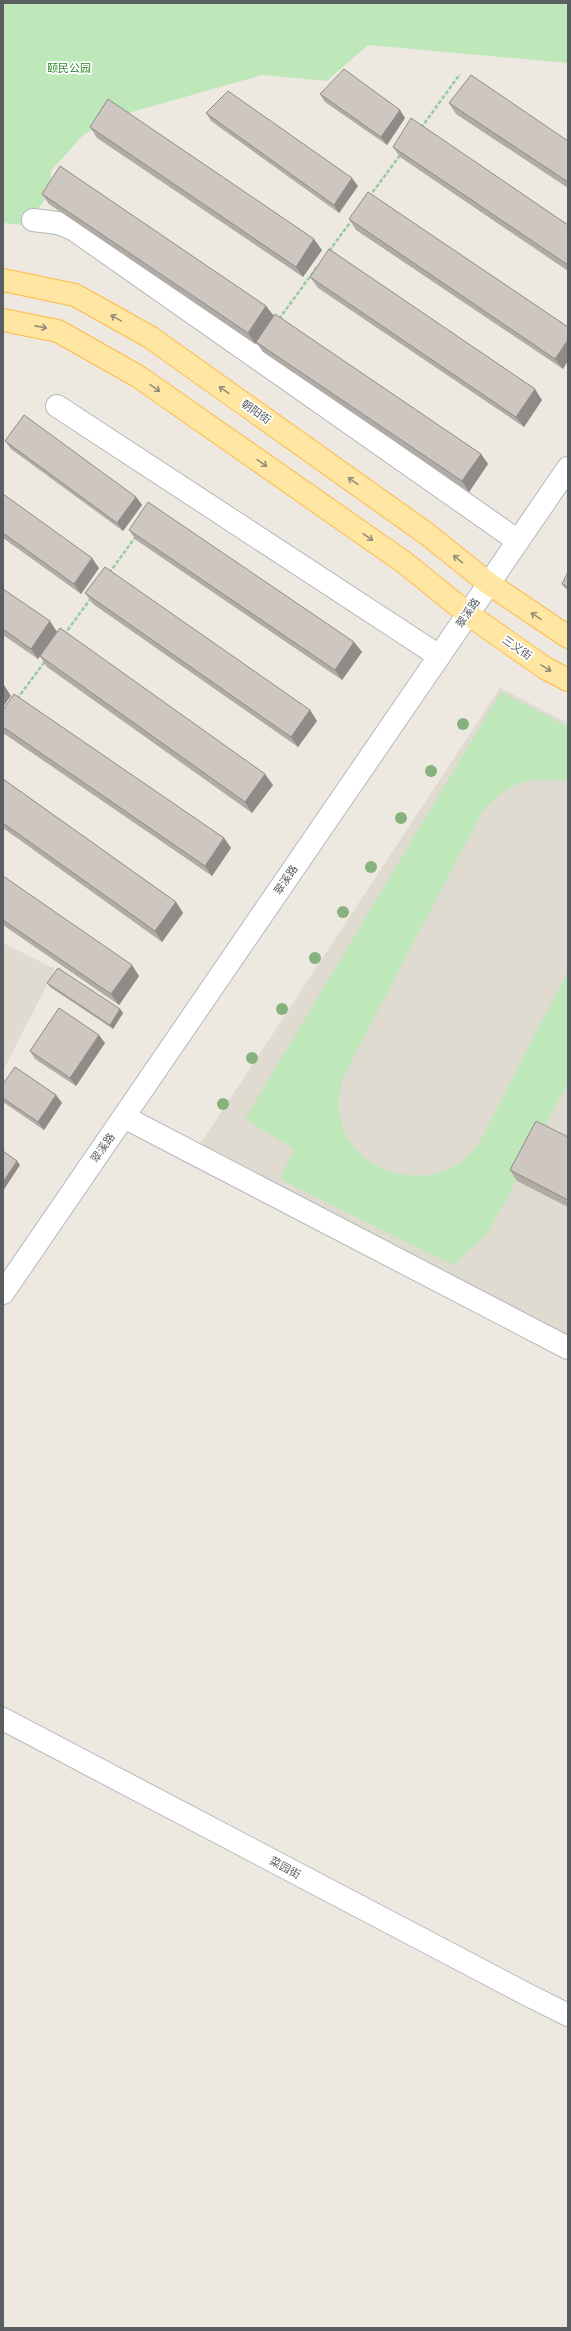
<svg xmlns="http://www.w3.org/2000/svg" width="571" height="2331" viewBox="0 0 571 2331" font-family="'Work Sans','Noto Sans SC',sans-serif">
<rect width="100%" height="100%" fill="#eee9e0"/>
<path fill="#e0dbd0" d="M500,688L568,723V1335L197,1149Z
M3,943L55,969L3,1071Z"/>
<path fill="#bee8b9" d="M3,3H568V63L368,45L327,81L262,75L118,116L83,135L51,171V192L25,225L3,223Z
M501,692L568,727V782C530,775 507,783 482,812L342,1079C340,1090 338,1102 339,1113C347,1164 404,1189 449,1169C462,1164 471,1153 479,1143L568,971V1083L488,1233L453,1265L280,1179L294,1149L245,1119Z"/>
<g fill="none" stroke-linecap="round" stroke-linejoin="round">
<g stroke="#b3b8bc" stroke-width="24">
<path id="street" d="M33,220L58,223L73,229L518,541
M57,406L439,656
M124,1117L568,1348"/>
</g>
<g stroke="#b4b9bf" stroke-width="24">
<path id="secondary" d="M3,1293L568,468
M3,1719L528,1995L568,2015"/>
</g>
<g stroke="#ffb947" stroke-width="24">
<path id="primary" d="M3,280L75,295L150,337L427,534L488,583L568,637
M3,320L58,331L139,377L405,563L468,614L545,668L568,680"/>
</g>
<path stroke="#93cc9d" stroke-width="2.5" stroke-dasharray="4 2" stroke-linecap="butt" d="M421,128L460,74
M369,197L401,154
M329,251L352,220
M279,319L317,267
M109,573L137,535
M64,635L91,598
M17,699L46,660"/>
<use href="#street" stroke="#fff" stroke-width="22"/>
<use href="#secondary" stroke="#fff" stroke-width="22"/>
<use href="#primary" stroke="#ffe7a3" stroke-width="22"/>
</g>
<g fill="#86b37d">
<circle cx="463" cy="724" r="6"/>
<circle cx="431" cy="771" r="6"/>
<circle cx="401" cy="818" r="6"/>
<circle cx="371" cy="867" r="6"/>
<circle cx="343" cy="912" r="6"/>
<circle cx="315" cy="958" r="6"/>
<circle cx="282" cy="1009" r="6"/>
<circle cx="252" cy="1058" r="6"/>
<circle cx="223" cy="1104" r="6"/>
</g>
<path fill="#b1aba6" d="M320,94L405,118L387,145L325,102Z
M449,103L568,141V188L456,114Z
M206,113L358,186L339,213L211,121Z
M90,127L322,250L303,277L97,138Z
M393,147L568,225V271L400,157Z
M42,194L266,306L273,316L481,454L488,464L469,492L263,352L256,342L255,344L49,204Z
M349,219L568,327L563,369L356,230Z
M310,277L542,400L524,427L318,288Z
M5,441L136,497L142,505L123,531L11,449Z
M3,494L99,568L81,594L3,538Z
M129,530L354,642L362,652L342,680L136,540Z
M568,572V590L565,588L562,584Z
M3,589L57,632L46,648L273,785L252,813L47,667L40,656L38,659L3,635Z
M85,593L310,710L317,721L298,747L93,604Z
M3,710L224,838L231,848L212,876L3,733Z
M3,779L176,902L183,913L162,942L3,828Z
M3,876L139,976L119,1005L3,925Z
M47,983L120,1009L123,1013L113,1029L50,987Z
M105,1043L76,1086L35,1059L30,1051Z
M3,1084L56,1095L62,1103L44,1130L3,1102Z
M568,1137V1207L517,1181L510,1170Z"/>
<path fill="#908b87" d="M400,110L405,118L387,145L381,137Z
M352,178L358,186L339,213L334,205Z
M314,239L322,250L303,277L296,267Z
M266,306L274,316L255,344L248,333Z
M568,340V361L563,369L555,359Z
M535,389L542,400L524,427L516,417Z
M481,454L488,464L469,492L462,481Z
M136,497L142,505L123,531L117,523Z
M92,558L99,568L81,594L74,584Z
M50,621L57,632L38,659L31,649Z
M354,642L362,652L342,680L335,670Z
M4,685L11,696L3,707V686Z
M310,710L317,721L298,747L291,737Z
M265,774L273,785L252,813L245,802Z
M224,838L231,848L212,876L205,866Z
M176,902L183,913L162,942L155,931Z
M132,965L139,976L119,1005L111,994Z
M120,1009L123,1013L113,1029L110,1025Z
M99,1035L105,1043L76,1086L70,1078Z
M56,1095L62,1103L44,1130L38,1122Z
M17,1161L20,1165L3,1191V1182Z"/>
<path fill="#cec7c1" stroke="#908b87" d="M344,69L400,110L381,137L320,94Z
M471,75L568,141V182L449,103Z
M228,91L352,178L334,205L206,113Z
M108,99L314,239L296,267L90,127Z
M411,118L568,225V265L393,147Z
M60,166L266,306L248,333L42,194Z
M368,192L568,327V340L555,359L349,219Z
M329,249L535,389L516,417L310,277Z
M275,314L481,454L462,481L256,342Z
M24,415L136,497L117,523L5,441Z
M3,494L92,558L74,584L3,533Z
M148,502L354,642L335,670L129,530Z
M105,567L310,710L291,737L85,593Z
M568,572V587L562,584Z
M3,589L50,621L31,649L3,629Z
M60,628L265,774L245,802L40,656Z
M14,694L224,838L205,866L3,727V710Z
M3,779L176,902L155,931L3,823Z
M3,876L132,965L111,994L3,920Z
M58,968L120,1009L110,1025L47,983Z
M59,1008L99,1035L70,1078L30,1051Z
M15,1067L56,1095L38,1122L3,1098V1084Z
M536,1121L568,1137V1200L510,1170Z
M3,1151L17,1161L3,1182Z"/>
<defs><path id="oneway-shaft" d="M-6 0H5M1.5-3L5.5 0L1.5 3" fill="none" stroke-width="1.6" stroke-linecap="round" stroke-linejoin="round"/></defs>
<g stroke="#938e79">
<use href="#oneway-shaft" transform="translate(116 318) rotate(-151)"/>
<use href="#oneway-shaft" transform="translate(41 327) rotate(11)"/>
<use href="#oneway-shaft" transform="translate(155 388) rotate(35)"/>
<use href="#oneway-shaft" transform="translate(224 390) rotate(-145)"/>
<use href="#oneway-shaft" transform="translate(262 463) rotate(35)"/>
<use href="#oneway-shaft" transform="translate(353 481) rotate(-145)"/>
<use href="#oneway-shaft" transform="translate(368 537) rotate(35)"/>
<use href="#oneway-shaft" transform="translate(458 559) rotate(-141)"/>
<use href="#oneway-shaft" transform="translate(536 616) rotate(-146)"/>
<use href="#oneway-shaft" transform="translate(546 668) rotate(31)"/>
</g>
<g text-anchor="middle" dominant-baseline="central" stroke-width="3.5" stroke-linejoin="round" paint-order="stroke">
<g font-size="11" fill="#31872c" stroke="#fff">
<text x="69" y="68">颐民公园</text>
</g>
<g font-size="11" fill="#595e63" stroke="#fff">
<text transform="translate(256 412) rotate(35)">朝阳街</text>
<text transform="translate(468 613) rotate(-56)">翠溪路</text>
<text transform="translate(517 648) rotate(35)">三义街</text>
<text transform="translate(286 880) rotate(-56)">翠溪路</text>
<text transform="translate(103 1148) rotate(-55)">翠溪路</text>
<text transform="translate(285 1868) rotate(28)">菜园街</text>
</g>
</g>
<rect width="571" height="2331" fill="none" stroke="#595e63" stroke-width="8"/>
</svg>
